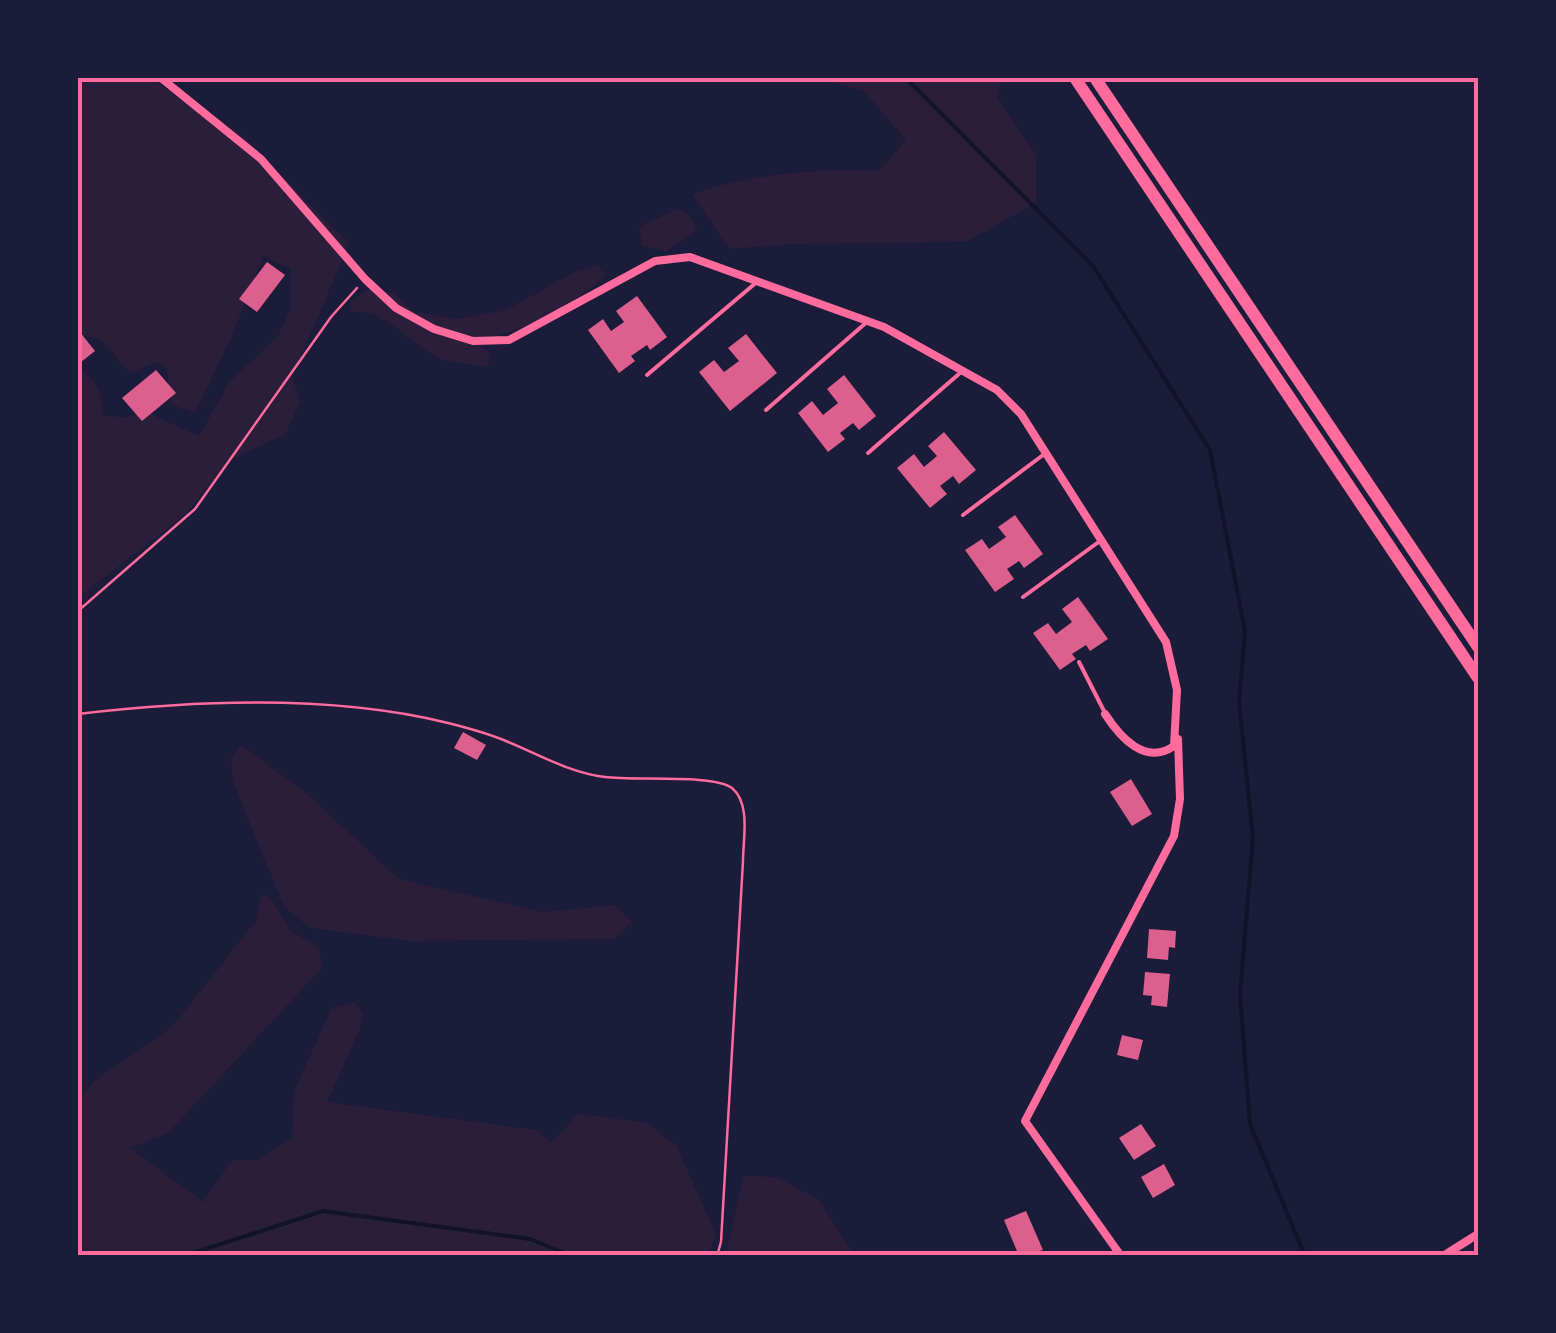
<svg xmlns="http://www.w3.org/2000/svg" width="1556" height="1333" viewBox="0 0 1556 1333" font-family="'Exo 2',sans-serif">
<rect width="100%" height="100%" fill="#1b1b3a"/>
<path fill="#2a1e3b" d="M78,78H152L199,113L241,134L349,244L292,377L300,401L286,434L229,460L186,514L78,598V368C99,382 102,390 103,416L126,417L146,412L199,436L230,381L278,336L291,307V269L263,256L232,336L195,413L171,404L167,367L157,362L130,373L101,339L78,335Z
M812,78H1002L997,98L1036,155V203L966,242L792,244L729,249L692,194C756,173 812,169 879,171L906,140L863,90Z
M677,209L687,212L697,230L666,252L642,245L639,227Z
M597,265L606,275C573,307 522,330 477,342L491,355L487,367C472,364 453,364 439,358C410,345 384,306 349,312L351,301L370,289L393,293L415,312L457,319L506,310L578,270Z
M241,745L306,793L399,879L543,912L615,905L632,922L614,939L411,941L310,928L284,907L233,782L231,758Z
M261,894L271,898L292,932L319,947L322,968L167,1134L130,1148L203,1202L232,1160H258L292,1138L294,1092L331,1009L354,1002L363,1013L359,1031L327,1102L536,1130L552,1143L577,1114L645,1122L676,1145L716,1235L708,1255H78V1101L93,1082L172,1027L256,921Z
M743,1176L777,1177L819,1200L854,1255H726Z"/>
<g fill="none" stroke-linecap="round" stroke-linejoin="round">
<path stroke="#12122b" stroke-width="4" d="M906,78L1093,266L1210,450L1245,631L1239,702L1253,838L1240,994L1250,1124L1305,1256
M184,1256L323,1211L530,1239L572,1256"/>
</g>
<path fill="#dd5f8e" d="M267,262L285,275L257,312L239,299Z
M637,296L667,337L650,350L647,345L631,356L635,361L619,373L588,330L603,319L611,331L624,322L616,311Z
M80,332L95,351L81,362L78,357V335Z
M746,334L777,373L730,411L699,372L714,360L724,372L739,361L728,348Z
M156,370L176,393L142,421L122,398Z
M844,375L876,416L859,430L853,423L840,433L845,439L828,452L798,413L812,401L823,415L838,403L827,389Z
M944,432L976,470L959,484L953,476L940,486L947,494L930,508L897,468L914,454L924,467L937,456L928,446Z
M1015,515L1043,554L1024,568L1019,561L1007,569L1014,579L995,592L965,550L982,539L989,549L1006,537L998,527Z
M1078,597L1108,639L1090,651L1086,645L1072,654L1076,659L1060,670L1033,633L1048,623L1056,634L1072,622L1062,609Z
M463,732L486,745L477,760L454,748Z
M1131,779L1152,814L1132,826L1110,792Z
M1149,929L1176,931L1175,948L1169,947L1168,960L1147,958Z
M1145,972L1170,974L1167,1007L1151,1005L1152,996L1143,995Z
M1122,1035L1143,1040L1138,1060L1117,1055Z
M1141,1124L1156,1146L1134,1160L1119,1138Z
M1164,1164L1175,1185L1153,1198L1141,1177Z
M1026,1211L1043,1250L1019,1256L1004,1220Z"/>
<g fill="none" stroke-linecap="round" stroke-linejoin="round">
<path stroke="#ff6b9d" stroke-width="2.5" d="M78,611L195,509L331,317L357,288
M78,714C196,700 331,694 448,723C468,728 487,733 506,741C538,754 570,773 605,777C633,781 715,774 732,788C751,804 743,839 743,861L721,1242L717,1256"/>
<path stroke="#ff6b9d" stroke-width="4" d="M647,375L758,281
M766,410L868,321
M868,453L960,373
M963,515L1043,455
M1023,597L1100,541
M1079,662L1104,711"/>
<path stroke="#ff6b9d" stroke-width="8" d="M161,78L261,159L365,279L396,308L434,329L473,341L509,340L655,261L690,257L884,327L997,390L1021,414L1166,642L1177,690L1174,746C1145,766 1120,737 1105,714
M1121,1256L1025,1121L1174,836L1180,799L1178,739
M1443,1256L1478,1234"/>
<path stroke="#ff6b9d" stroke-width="12" d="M1075,78L1478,678
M1095,78L1478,647"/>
</g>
<rect width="1556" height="1333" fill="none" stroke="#1b1b3a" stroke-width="160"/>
<rect x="80" y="80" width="1396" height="1173" fill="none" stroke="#ff6b9d" stroke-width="4"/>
</svg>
